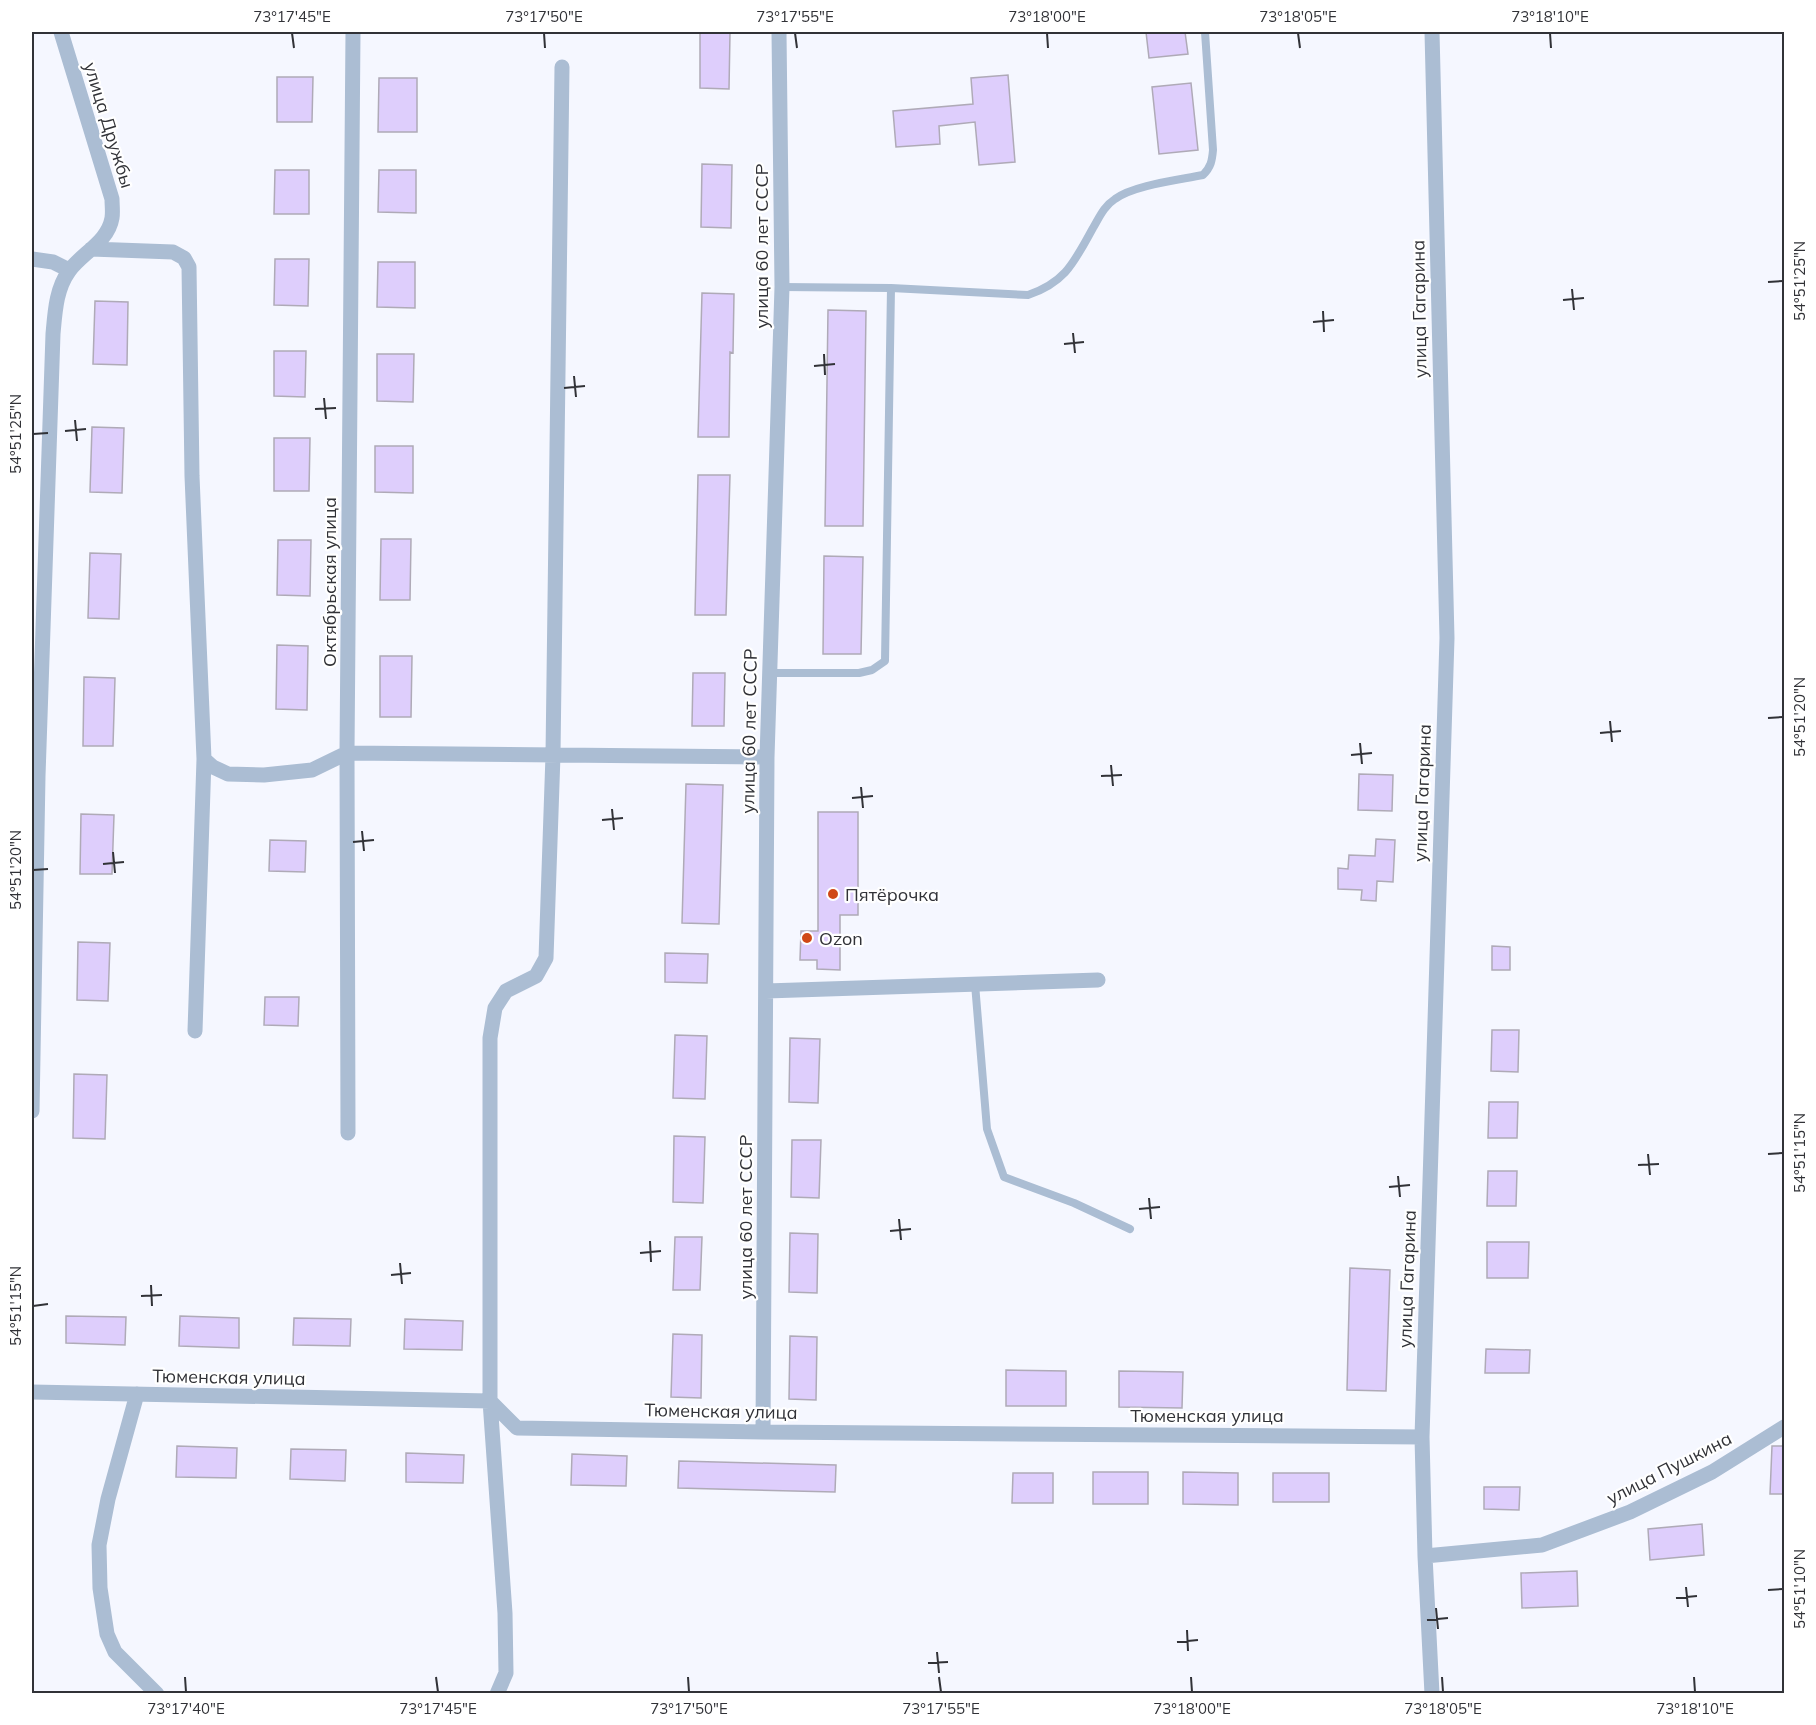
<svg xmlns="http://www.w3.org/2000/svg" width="1816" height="1725" viewBox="0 0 1816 1725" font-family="Mulish,sans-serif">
<rect width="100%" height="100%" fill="#f5f7ff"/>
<path fill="#decefc" stroke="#afaab7" stroke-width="1.5" d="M700,32L730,33L729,89L700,88Z
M1146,32H1185L1188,54L1149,58Z
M1008,75L1015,162L979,165L975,122L939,126L940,144L896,147L893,111L973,104L971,78Z
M277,77H313L312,122H277Z
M379,78H417V132H378Z
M1191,83L1198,150L1159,154L1152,87Z
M702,164L732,165L731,228L701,227Z
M275,170H309V214H274Z
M379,170H416V213L378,212Z
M275,259H309L308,306L274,305Z
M378,262H415V308L377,307Z
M702,293L734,294L733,353L730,352L729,437H698Z
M95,301L128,302L127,365L93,364Z
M828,310L866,311L863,526H825Z
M274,351H306L305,397L274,396Z
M377,354H414L413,402L377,401Z
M92,427L124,428L122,493L90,492Z
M274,438H310L309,491H274Z
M375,446H413V493L375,492Z
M698,475H730L726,615H695Z
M381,539H411L410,600H380Z
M278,540H311L310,596L277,595Z
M90,553L121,554L119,619L88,618Z
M824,556L863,557L861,654H823Z
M277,645L308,646L307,710L276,709Z
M380,656H412L411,717H380Z
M693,673H725L724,726H692Z
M84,677L115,678L113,746H83Z
M1359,774L1393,775L1392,811L1358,810Z
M686,784L723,785L719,924L682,923Z
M818,812H858V915H840V970L817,969V960H800L801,931H818Z
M81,814L114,815L112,874H80Z
M1376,839L1395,840L1393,882L1377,881L1376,901L1361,900L1362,890L1338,889V868L1348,869L1349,855L1375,856Z
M270,840L306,841L305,872L269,871Z
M78,942L110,943L108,1001L77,1000Z
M1492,946L1510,947V970H1492Z
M665,953L708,954L707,983L665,982Z
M265,997H299L298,1026L264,1025Z
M1492,1030H1519L1518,1072L1491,1071Z
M675,1035L707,1036L705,1099L673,1098Z
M790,1038L820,1039L818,1103L789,1102Z
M74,1074L107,1075L105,1139L73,1138Z
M1489,1102H1518L1517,1138H1488Z
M674,1136L705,1137L703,1203L673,1202Z
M792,1140H821L819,1198L791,1197Z
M1488,1171H1517L1516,1206H1487Z
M790,1233L818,1234L817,1293L789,1292Z
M675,1237H702L700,1290H673Z
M1487,1242H1529L1528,1278H1487Z
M1350,1268L1390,1270L1386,1391L1347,1390Z
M66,1316L126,1317L125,1345L66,1343Z
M180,1316L239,1318V1348L179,1346Z
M294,1318L351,1319L350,1346L293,1345Z
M405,1319L463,1321L462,1350L404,1349Z
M673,1334L702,1335L701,1398L671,1397Z
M790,1336L817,1337L816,1400L789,1399Z
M1486,1349L1530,1350L1529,1373H1485Z
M1006,1370L1066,1371V1406H1006Z
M1119,1371L1183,1372L1182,1408L1119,1407Z
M177,1446L237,1448L236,1478L176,1477Z
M1772,1446H1785V1494H1770Z
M291,1449L346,1450L345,1481L290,1479Z
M406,1453L464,1455L463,1483L406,1482Z
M572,1454L627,1456L626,1486L571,1485Z
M679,1461L836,1465L835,1492L678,1488Z
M1093,1472H1148V1504H1093Z
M1183,1472L1238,1473V1505L1183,1504Z
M1013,1473H1053V1503H1012Z
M1273,1473H1329V1502H1273Z
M1484,1487H1520L1519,1510L1484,1509Z
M1702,1524L1704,1555L1650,1560L1648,1529Z
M1577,1571L1578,1606L1522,1608L1521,1573Z"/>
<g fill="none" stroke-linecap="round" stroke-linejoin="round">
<path stroke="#abbdd3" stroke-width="8" d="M782,287L891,288L1028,295C1066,282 1074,262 1093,228C1099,218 1104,206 1115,199C1134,185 1179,180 1203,175C1211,167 1212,161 1213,150L1205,32
M770,673H859L872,670L885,661L891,288
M975,984L987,1129L1004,1177L1074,1203L1130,1229"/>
<path stroke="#abbdd3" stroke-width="15" d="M1432,32L1447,638L1422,1437L1425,1556L1432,1694
M91,249L173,252L184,258L189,267L192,476L204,759L213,767L228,774L264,775L312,770L347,753L767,757
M32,259L53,262L69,270
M766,991L1098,980
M195,1031L204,759
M32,1111L38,776L53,334C55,312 56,289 69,271C82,253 108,242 112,218C113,212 112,205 112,199L61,32
M348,1133L347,753L353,32
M32,1392L490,1401L517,1428L763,1432L1422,1437
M137,1394L108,1499L99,1545L100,1588L107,1634L115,1652L157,1694
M763,1432L767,757L782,287L779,32
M1425,1556L1542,1545L1630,1512L1712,1472L1784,1427
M497,1694L506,1673L505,1613L490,1401V1038L495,1008L506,991L536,976L546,958L553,755L562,67"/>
</g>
<path fill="none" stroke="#313237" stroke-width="2" d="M292,33L294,48M544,33L545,48M795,33L797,48M1047,33L1048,48M1298,33L1300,48M1550,33L1551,48M1768,282L1783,281M1572,289L1574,310M1563,300L1584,298M1323,311L1324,332M1313,322L1334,320M1073,333L1075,353M1064,344L1084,342M824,354L825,375M814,366L835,364M574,376L576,397M564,388L585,386M324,398L326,419M315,409L336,408M75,420L77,441M65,431L86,429M33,434L48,433M1768,718L1783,717M1610,721L1612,742M1600,733L1621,731M1360,743L1362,764M1351,755L1372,753M1111,765L1113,786M1101,776L1122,775M861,787L863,808M852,798L873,796M612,809L614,830M602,820L623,818M362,831L364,851M353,842L374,840M113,852L115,873M103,864L124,862M33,870L48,869M1648,1154L1650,1175M1768,1154L1783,1153M1638,1165L1659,1164M1398,1176L1400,1197M1389,1187L1410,1185M1149,1198L1151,1219M1139,1209L1160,1207M899,1219L901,1240M890,1231L911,1229M650,1241L651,1262M640,1253L661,1251M400,1263L402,1284M391,1275L411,1273M151,1285L152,1306M141,1296L162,1295M33,1306L48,1304M1686,1587L1688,1607M1768,1590L1783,1589M1676,1598L1697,1596M1436,1608L1438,1629M1427,1620L1448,1618M1187,1630L1188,1651M1177,1642L1198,1640M937,1652L939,1673M928,1663L948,1662M185,1677L186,1692M436,1677L438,1692M688,1677L689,1692M939,1677L941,1692M1191,1677L1192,1692M1442,1677L1443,1692M1694,1677L1695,1692"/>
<g fill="#d04816" stroke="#fff" stroke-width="2">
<circle cx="833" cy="894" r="6"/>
<circle cx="807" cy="938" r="6"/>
</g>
<g text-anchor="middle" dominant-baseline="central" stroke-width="4.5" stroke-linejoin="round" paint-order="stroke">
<g font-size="18" fill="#313237" stroke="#fff">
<text transform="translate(109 125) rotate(73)">улица Дружбы</text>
<text transform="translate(761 246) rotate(-90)">улица 60 лет СССР</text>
<text transform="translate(1419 309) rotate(-91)">улица Гагарина</text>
<text transform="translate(329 582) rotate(-90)">Октябрьская улица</text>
<text transform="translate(749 731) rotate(-89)">улица 60 лет СССР</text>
<text transform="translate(1422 793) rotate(-88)">улица Гагарина</text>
<text transform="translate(745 1217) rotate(-90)">улица 60 лет СССР</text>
<text transform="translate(1407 1279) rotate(-88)">улица Гагарина</text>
<text transform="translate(229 1377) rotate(1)">Тюменская улица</text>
<text transform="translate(721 1411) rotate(1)">Тюменская улица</text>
<text x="1207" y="1415">Тюменская улица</text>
<text transform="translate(1669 1468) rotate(-27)">улица Пушкина</text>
</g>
<g font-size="18" fill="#313237" stroke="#fff" text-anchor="start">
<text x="845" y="894">Пятёрочка</text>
<text x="819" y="938">Ozon</text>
</g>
</g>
<rect width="1816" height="1725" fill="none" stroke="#ffffff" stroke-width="66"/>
<rect x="33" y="33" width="1750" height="1659" fill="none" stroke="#313237" stroke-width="2"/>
<g font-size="15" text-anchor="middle" fill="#313237">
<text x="292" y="22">73°17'45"E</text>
<text x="544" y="22">73°17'50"E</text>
<text x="795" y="22">73°17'55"E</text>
<text x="1047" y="22">73°18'00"E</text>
<text x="1298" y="22">73°18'05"E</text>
<text x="1550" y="22">73°18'10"E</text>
<text transform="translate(1800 281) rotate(-90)" y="5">54°51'25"N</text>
<text transform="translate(16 434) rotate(-90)" y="5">54°51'25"N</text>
<text transform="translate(1800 717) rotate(-90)" y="5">54°51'20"N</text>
<text transform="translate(16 870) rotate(-90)" y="5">54°51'20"N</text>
<text transform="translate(1800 1153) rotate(-90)" y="5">54°51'15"N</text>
<text transform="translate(16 1306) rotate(-90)" y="5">54°51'15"N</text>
<text transform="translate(1800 1589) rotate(-90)" y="5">54°51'10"N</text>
<text x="186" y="1714">73°17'40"E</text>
<text x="438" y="1714">73°17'45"E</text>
<text x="689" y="1714">73°17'50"E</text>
<text x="941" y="1714">73°17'55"E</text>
<text x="1192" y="1714">73°18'00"E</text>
<text x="1443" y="1714">73°18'05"E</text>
<text x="1695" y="1714">73°18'10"E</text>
</g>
</svg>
